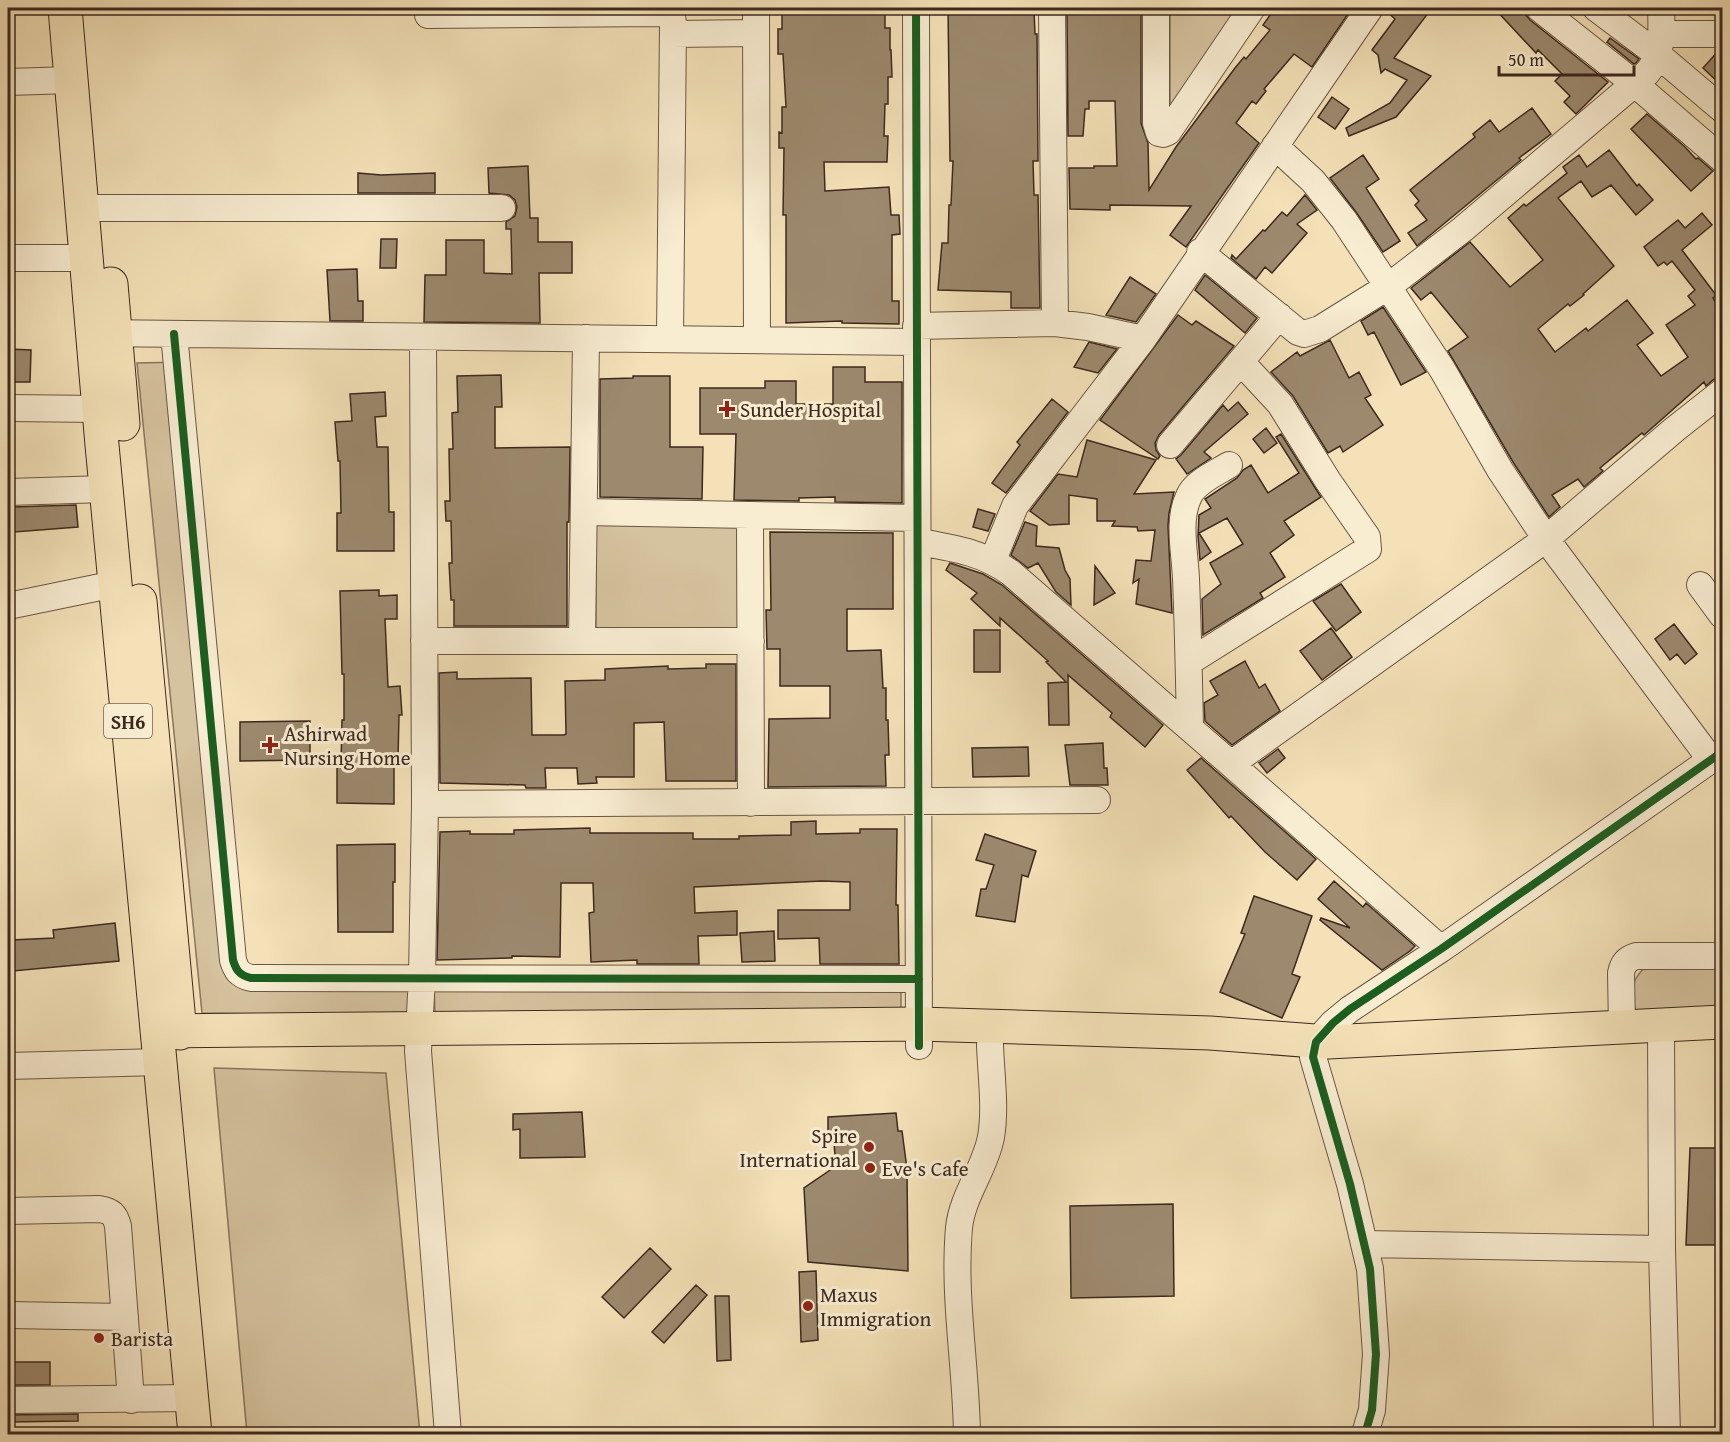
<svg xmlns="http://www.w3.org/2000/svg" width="1730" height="1442" viewBox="0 0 1730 1442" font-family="'Gentium Book Plus',serif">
<rect width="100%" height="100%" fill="#f4e1b8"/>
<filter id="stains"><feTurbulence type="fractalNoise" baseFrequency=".00333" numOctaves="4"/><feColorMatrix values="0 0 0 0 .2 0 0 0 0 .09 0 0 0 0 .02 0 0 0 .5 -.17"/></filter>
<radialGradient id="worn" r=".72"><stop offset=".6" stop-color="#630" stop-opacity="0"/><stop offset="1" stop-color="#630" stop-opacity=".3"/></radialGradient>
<path fill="#d5c29e" stroke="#88765e" stroke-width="1.5" d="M1170,8H1237L1170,107Z
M183,362L241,984H416L418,1016L202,1013L137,363Z
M596,522L740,523L739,631L596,630Z
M1650,962H1722V1006L1635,1010C1631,984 1631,980 1650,962Z
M434,984L901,987V1013L435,1016Z
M214,1068L386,1073L420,1434H247Z"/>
<path fill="#9c896e" stroke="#3c291e" stroke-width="1.5" d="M782,8H885V28H890V50H891L892,77H888V104H885L884,136H888L887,162H824L825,191L889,187L891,215H899L900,234L892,235V301H899V324L842,323V321L786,323V215H783L784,148H779V132L782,133V107H786L783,54H778V29H782Z
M948,8H984V10H1034L1035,34H1037L1038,161H1033L1034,195H1038L1040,308H1011V292L938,290L942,243H948L949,205H951L953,161H950Z
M1067,8H1141V123L1148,143L1149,190L1176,147L1235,68L1244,57L1246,59L1270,30L1263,25L1275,8H1352L1312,67L1294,54L1264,89L1266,91L1256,104L1252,101L1236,123L1259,143L1186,247L1170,235L1191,206L1110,205V210L1070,209L1069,168H1094V166H1117L1115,101H1089V109H1085L1083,136H1068Z
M1385,8H1432L1394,58L1431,76L1396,117L1349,136L1346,128L1390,103L1407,80L1385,69L1381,73L1378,55L1372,50L1395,19L1385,10Z
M1494,8H1524L1525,14L1530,20L1608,82L1576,114L1564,102L1570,96L1555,81L1562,74L1538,50L1536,53Z
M1610,38L1639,59L1636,63L1634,64L1607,42Z
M1720,49H1722V86L1703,68Z
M1332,97L1349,109L1335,129L1318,117Z
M1532,108L1551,134L1519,158L1521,160L1417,246L1408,233L1427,220L1415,205L1419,201L1410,190L1475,137L1473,134L1490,120L1499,132Z
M1647,114L1685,147L1696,159L1698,158L1713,171L1691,191L1631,129Z
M1609,150L1637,186L1639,184L1653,200L1636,215L1611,185L1592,197L1581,181L1558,198L1614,266L1583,294L1584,295L1570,306L1568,304L1538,329L1555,352L1586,328L1588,331L1627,300L1653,333L1637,345L1661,376L1688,357L1666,325L1695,305L1688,296L1695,290L1672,261L1667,265L1664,262L1658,266L1644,247L1678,220L1685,228L1702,213L1712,225L1682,250L1716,295L1713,298L1722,312V377L1713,380L1706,386L1704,382L1644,435L1642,433L1600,468L1603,471L1584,487L1578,479L1552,495L1560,507L1549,517L1513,462L1448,351L1468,337L1431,292L1421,300L1411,288L1470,242L1510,287L1543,260L1508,218L1524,204L1526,206L1567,173L1563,167L1579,155L1587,167Z
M1363,155L1379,179L1366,188L1400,241L1383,252L1356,212L1330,178Z
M528,166L530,218H538V242H572V273H539L540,323L424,322L425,275H446V240H484V273L512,274L511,229H506V222L515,216L517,207L515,200L509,195L489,193L488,168Z
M358,173L381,175L435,173V193H358Z
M1305,195L1317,210L1297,224L1307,233L1272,273L1265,267L1256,279L1231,258L1232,255L1236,259L1263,230L1265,231L1282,212L1287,216Z
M381,239H397L396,268H380Z
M357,269L358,301H363V321H330L327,270Z
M1205,275L1257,318L1245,333L1195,290Z
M1130,277L1156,294L1136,322L1106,315Z
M1383,307L1426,372L1401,385L1374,332L1368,335L1361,321Z
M1178,315L1192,325L1196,321L1234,346L1159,435L1155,443L1156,450L1160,456L1158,459L1100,420Z
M1330,340L1349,378L1359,372L1371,395L1365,398L1383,425L1343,452L1340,446L1328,453L1293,396L1271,372L1297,352L1300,356Z
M1089,342L1117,349L1098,373L1074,367Z
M8,349L31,350L30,382H8Z
M833,367H865V382H902V503L835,502V497L799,498V501L734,500L736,434H700V388H765V381H796V404H833Z
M501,375L502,407H495V448L570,447L569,522H567V626H454V600H451L449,563H452L451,521H446L445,501H450L449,449H453L452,413L458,412L457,376Z
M633,376H670V447H703L702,499L600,497V379L633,378Z
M385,392L386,416L375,417L377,447H388L389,512H394V551H337V513H341L340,461H338L335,422L352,421L350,394Z
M1052,399L1068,412L1006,493L992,483L1020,445L1017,442Z
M1238,402L1248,414L1204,452L1211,458L1187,474L1176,459L1181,455L1223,405L1228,411Z
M1266,428L1277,443L1264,453L1253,439Z
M1281,434L1321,497L1284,521L1294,535L1270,553L1285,577L1260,593L1263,598L1203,635L1202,599L1221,584L1210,563L1243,544L1227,518L1199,533L1211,552L1200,560L1198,536L1199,515L1211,508L1205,499L1237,478L1243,470L1251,465L1268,493L1299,473L1276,437Z
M1087,440L1156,460L1134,494L1174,492L1169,513L1168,526L1172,613L1136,604L1139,579L1133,583L1136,560L1151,561L1155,530L1138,531L1137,527L1112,526L1115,521H1097V499L1069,495V524L1049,525L1030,511L1058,474L1077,477Z
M76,505L78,527L14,532L12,507Z
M978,509L995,514L988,531L973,527Z
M1025,522L1037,526L1036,546L1059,548L1065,570L1070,579L1071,605L1056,592L1038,563L1028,568L1011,555Z
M770,532L893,533V609H847V651L881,650L883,688H886V720H888L889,755H885L886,786L768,787L769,719L830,718V686H780V649H767L766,610H771Z
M950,563L983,574L1002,585L1163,725L1145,747L1110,717L1112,713L1068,675L1069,725H1049L1048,683L1066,682L1046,662L1048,661L1000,618V626L971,599L977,593L946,570Z
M1095,566L1115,593L1094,605Z
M1341,584L1361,612L1336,631L1313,601Z
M379,590V596L397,595V619H385L388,687L400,686L402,715H399L398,760H394V804L337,803V764H341L342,720H344V674H342L340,591Z
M1674,624L1697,654L1685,664L1677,654L1670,660L1655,639Z
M1331,628L1352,657L1322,680L1300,651Z
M974,630H1000V672H974Z
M1245,661L1259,688L1265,684L1280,711L1232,745L1205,721L1204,703L1218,695L1210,681Z
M706,664H736V781H666L664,722L634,723V777H596L597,783L578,784L577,768H545L546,788H526L525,785L440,783L439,673L457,672V679L531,678L532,735H564L566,734L565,681L605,680V669L668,666V669L706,668Z
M310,721V760L240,761V722Z
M1103,743L1104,768H1107L1108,785H1070L1065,745Z
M1028,747L1029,776L973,777L972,748Z
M1278,749L1285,758L1267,773L1259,763Z
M1201,758L1316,859L1297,880L1265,852L1231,816L1229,818L1187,770Z
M816,821V834L860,833V829H897L896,905H898L899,964H820L819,938L778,939V910H850V882L822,881L694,887L695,913L737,911V935L698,936L699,964H637V960L591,962L589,913L594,912L593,883H561L560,957L512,956V958L437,960L440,832L470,831V834H514V830L590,828V833H693V839H739V836L791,835V822Z
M985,834L1036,851L1028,877L1022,875L1015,922L976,916L981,889H986L994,865L976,860Z
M395,844V882H393V932H338L337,845Z
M1334,881L1363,907L1366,903L1415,946L1410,951L1382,970L1320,920L1321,918L1350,928L1318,899Z
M1254,896L1312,916L1292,974L1300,977L1282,1018L1220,992L1245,934L1241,933Z
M115,923L119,961L13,971L11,940L54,938L53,930Z
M774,931L775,961L742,962L740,933Z
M582,1112L585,1157L520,1158V1129L513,1130V1114Z
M896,1113L898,1131H902L907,1169L908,1271L808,1262L804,1188L836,1166L833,1132H828V1117Z
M1690,1148H1722V1245H1686Z
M1173,1204L1174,1296L1071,1298L1070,1206Z
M650,1248L671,1269L624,1318L602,1297Z
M816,1271L818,1340L801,1342L799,1272Z
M696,1285L707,1295L664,1343L652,1332Z
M715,1296H729L731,1360L717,1361Z
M8,1362H50V1385H8Z
M78,1414V1421L8,1422V1415Z"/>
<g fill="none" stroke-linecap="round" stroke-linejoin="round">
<g stroke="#6a5744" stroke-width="28">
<path id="minor" d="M756,8L757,340
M916,8L919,1046
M1052,8L1055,323
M1156,8V123L1159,133L1163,134L1168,132L1252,8
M1539,8L1635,84L1722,159
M1596,8L1657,54L1722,109
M428,15L661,13L672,17L673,23L670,339
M673,34L756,33
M1662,34H1722
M8,82L72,80
M1275,146L1313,181L1344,220L1442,369L1500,470L1546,539L1711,760
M83,208H502
M1200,252L1298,332L1304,334L1320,329L1389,286L1463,229L1647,73C1663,55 1662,31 1661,8
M8,258H88
M916,326L1055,323L1088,327L1143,339
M97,333L916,342
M174,334L233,960C236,970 239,975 251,978L919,979
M423,337L425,804L422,977L418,1051L448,1434
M8,408L99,409
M1170,445L1279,316
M8,492L106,489
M584,512L917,518
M750,515L751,803
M919,542C953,548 982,552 1011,573L1231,764L1441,949
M993,560L1015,506L1143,339L1370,8
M1700,585L1722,615
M8,606L115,584
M582,640L586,338
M424,641H751
M1189,662L1368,549L1367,537L1328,481L1280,404L1241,362
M1190,727C1189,678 1188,628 1186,579C1185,553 1177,520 1189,496C1195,482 1216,473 1229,465
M1231,764L1546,539L1675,429L1722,392
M425,804L1097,800
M1661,1026L1662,1249L1667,1434
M1622,1027L1621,973C1623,963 1627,959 1636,956H1722
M8,1066L160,1062
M8,1211L99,1209C111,1211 115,1214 118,1226L131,1400
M1364,1244L1662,1249
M8,1315L125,1317
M8,1400L192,1398
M967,1434C966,1366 953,1296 959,1228C962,1196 985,1169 991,1137C996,1108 991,1075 990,1045
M1365,1434L1372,1410L1376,1354L1370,1269L1350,1184L1313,1057L1316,1042L1333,1023L1350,1009L1441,949L1722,752"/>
</g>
<g stroke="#3c291e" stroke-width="35">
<path id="major" d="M65,8L102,445L195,1434
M111,284L123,424
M140,601L180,1033
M157,1031L919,1024L1210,1033L1328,1042L1722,1022"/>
</g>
<use href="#minor" stroke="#f8ecd1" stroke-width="26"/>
<use href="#major" stroke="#f4e1b8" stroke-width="33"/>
<g stroke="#f8ecd1" stroke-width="11">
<path id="cycleway" d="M916,8L919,1046
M174,334L233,960C236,970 239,975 251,978L919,979
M1365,1434L1372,1410L1376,1354L1370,1269L1350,1184L1313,1057L1316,1042L1333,1023L1350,1009L1441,949L1722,752"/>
</g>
<use href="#cycleway" stroke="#1b5e20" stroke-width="8"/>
</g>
<g fill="#8f2418" stroke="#f8ecd1" stroke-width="2">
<path d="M724 400h6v6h6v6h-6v6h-6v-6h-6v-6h6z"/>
<path d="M267 736h6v6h6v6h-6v6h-6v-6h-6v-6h6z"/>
<circle cx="869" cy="1147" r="6"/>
<circle cx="870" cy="1168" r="6"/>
<circle cx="808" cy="1306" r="6"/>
<circle cx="99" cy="1338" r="6"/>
</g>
<g text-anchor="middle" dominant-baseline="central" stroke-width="6" stroke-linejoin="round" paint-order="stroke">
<rect fill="#f8ecd1" stroke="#746454" stroke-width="1.5" x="104" y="704" width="48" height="34" rx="4.5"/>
<g font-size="20" font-weight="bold" fill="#3c291e">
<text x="128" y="721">SH6</text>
</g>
<g font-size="21" fill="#3c291e" stroke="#f8ecd1" text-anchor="start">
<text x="740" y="409">Sunder Hospital</text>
<text x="284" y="733">Ashirwad<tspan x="284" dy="24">Nursing Home</tspan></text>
<text x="857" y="1135" text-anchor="end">Spire<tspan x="857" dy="24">International</tspan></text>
<text x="882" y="1168">Eve's Cafe</text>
<text x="820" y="1294">Maxus<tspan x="820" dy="24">Immigration</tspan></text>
<text x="111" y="1338">Barista</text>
</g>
</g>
<rect width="1730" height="1442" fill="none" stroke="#f4e1b8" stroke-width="30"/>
<rect x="9" y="9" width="1712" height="1424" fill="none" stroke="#3c291e" stroke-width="3"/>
<rect x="15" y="15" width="1700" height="1412" fill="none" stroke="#3c291e" stroke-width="1.5"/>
<path d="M1499 66v9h135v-9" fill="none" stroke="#3c291e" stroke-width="3"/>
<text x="1508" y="66" font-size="18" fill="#3c291e" stroke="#f8ecd1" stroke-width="4.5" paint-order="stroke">50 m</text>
<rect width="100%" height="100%" filter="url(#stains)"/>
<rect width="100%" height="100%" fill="url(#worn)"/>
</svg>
